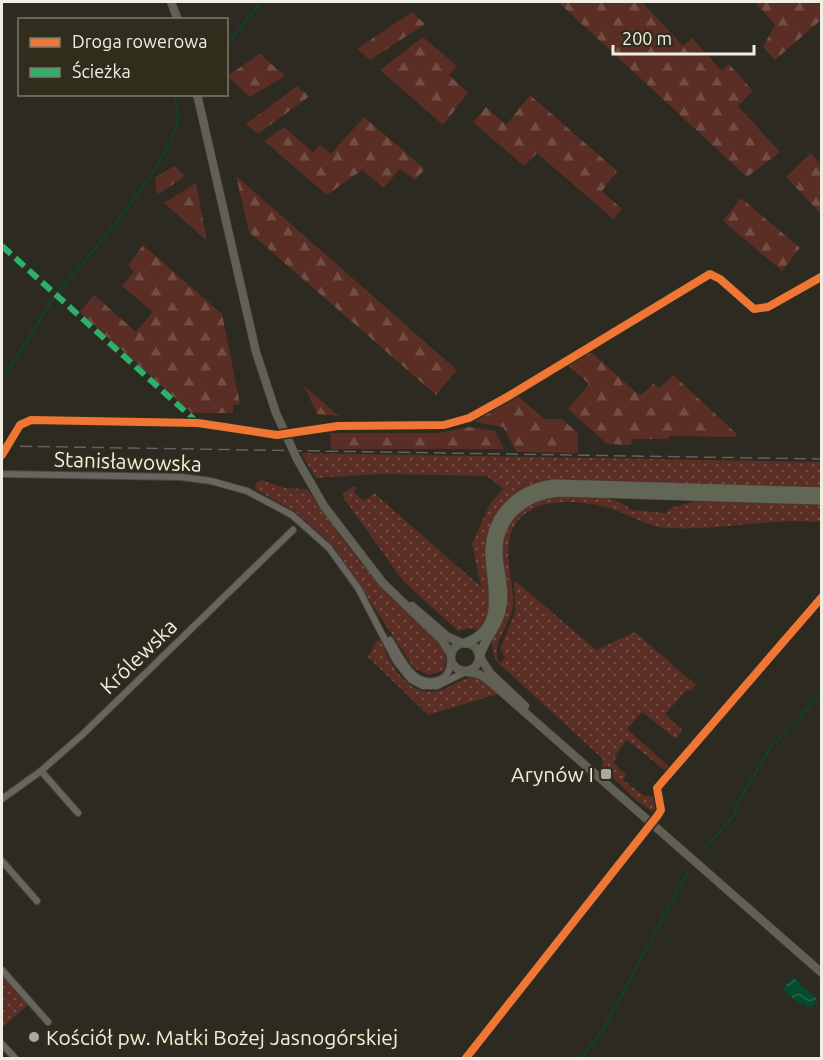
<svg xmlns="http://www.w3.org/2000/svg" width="823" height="1060" viewBox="0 0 823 1060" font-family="Ubuntu,sans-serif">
<defs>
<pattern id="grass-dots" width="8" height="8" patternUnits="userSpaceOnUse" patternTransform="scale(1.5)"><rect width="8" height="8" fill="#5a2e24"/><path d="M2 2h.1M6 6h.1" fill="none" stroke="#724d44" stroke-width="1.8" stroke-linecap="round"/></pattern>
<pattern id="forest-firs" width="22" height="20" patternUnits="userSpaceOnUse" patternTransform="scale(1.5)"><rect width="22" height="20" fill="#5a2e24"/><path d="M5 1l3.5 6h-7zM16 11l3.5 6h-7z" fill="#724d44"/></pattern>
<pattern id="water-waves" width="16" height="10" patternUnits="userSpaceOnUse" patternTransform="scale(1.5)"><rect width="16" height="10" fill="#044b30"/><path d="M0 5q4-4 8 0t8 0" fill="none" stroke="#29654e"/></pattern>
</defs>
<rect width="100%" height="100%" fill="#2c2a21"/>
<path fill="url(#grass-dots)" d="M301,453L821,462V490L740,485L553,482L513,497L491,581L488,618L479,631L471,628L458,631L403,581L343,497V493L352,487H357L354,492L364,501L374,493L481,587L472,544L490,504L503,489L487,476L382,474L316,478Z
M261,480L285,488L307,489L360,562L444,649L446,661L444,671L429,675L414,668L335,548L296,512L255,489L256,483Z
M546,496C574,497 612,491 631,510L667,513L668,509L695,501L821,504V521L817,522C767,518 717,531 667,528C643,526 625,511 602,506C567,498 516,498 509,542C506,561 513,582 513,601C514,623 491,640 498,661L501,663L505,658L500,649L515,612L514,580L596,650L635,632L696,685L690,692L688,689L665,714L682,730L676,739L642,712L627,729L670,767L666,771L627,740L617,753L614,763L626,775L623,780L643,795L653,797L657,806L653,812L637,801L602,767L603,759L495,660L491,639L502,619L501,553L506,525L520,509Z
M381,640C390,666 410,702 444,689C459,683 458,678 478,677L498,694L428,715L368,657L376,641Z
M2,973L29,1004L2,1028Z"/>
<path fill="url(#forest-firs)" d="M558,2H642L683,46L692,38L722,71L729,64L753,91L738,106L780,152L747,177Z
M755,2H817L821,6V20L775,60L763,47L775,25Z
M412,12L425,24L370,60L357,49Z
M423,37L457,66L449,75L468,93L443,125L380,70Z
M260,54L285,76L250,97L227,76Z
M297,86L309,96L307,98L258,134L246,124Z
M530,95L617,171L602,191L622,209L613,219L537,153L524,166L473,122L486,107L506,125Z
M364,117L425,169L415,180L400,169L384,188L362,170L327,195L264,141L284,127L313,152L320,145L331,154Z
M811,153L821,165V214L786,177Z
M174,166L185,176L159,194L156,191L155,178Z
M236,176L457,370L436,395L249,232Z
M196,183L207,241L164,203Z
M741,198L800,248L782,271L723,221Z
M143,245L222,314L240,404L233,405V413H192L80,312L94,295L136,332L153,312L122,286L134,272L128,266Z
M591,352L640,396L653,384L659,388L673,375L736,433V437L669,436V439H632L631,445L607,444L568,409L589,384L568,365Z
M304,386L339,416L317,414Z
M518,396L544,419H562L578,433V453L517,452L503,427L471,421Z
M469,427L495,431L504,449H331L330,433H439Z"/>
<path fill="url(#water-waves)" d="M793,977L818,1000L811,1008L802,1003L800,1005L783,989Z"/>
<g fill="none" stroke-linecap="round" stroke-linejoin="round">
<path stroke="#044b30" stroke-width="1.5" d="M226,46L261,2
M58,292C87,259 175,158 178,117C179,110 175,101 174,94
M2,380L55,296
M703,851L736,813L735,808L770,748L822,693
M581,1058L603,1030L688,871"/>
<g stroke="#48463e" stroke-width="8">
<path id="minor" d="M2,455L20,425L31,420L198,423L277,435L338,426L444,425L469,418L507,397L710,274L720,279L754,309L768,307L821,277
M2,474L181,477L211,481L247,491L292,515L329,548L358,588L396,661L411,680L423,686H437L465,672
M390,640C401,658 414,691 441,679C449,675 450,668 451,659
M41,771L78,813
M2,799L41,771L83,734L293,530
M2,861L37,901
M2,970L48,1022
M2,1044L15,1058
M466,1058L658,815L661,810L657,788L822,597"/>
</g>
<g stroke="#48463e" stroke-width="9">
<path id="major" d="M171,2L178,20
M197,94L256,352L276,413
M324,506L383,583L442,640L451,655
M412,606L448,637L462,643
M451 657a14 14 0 1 1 28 0a14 14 0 1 1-28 0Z
M480,657L490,673L525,706
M467,672L479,674L488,680L822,973"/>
</g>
<g stroke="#48463e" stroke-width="10">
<path id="highway" d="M465,643C509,628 489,581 490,549C492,512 521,487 556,484L822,492
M480,655C485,637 500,625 502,605C505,588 499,572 498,555C496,516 528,493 563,492L822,500"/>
</g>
<use href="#minor" stroke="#67655e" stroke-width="6"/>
<use href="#major" stroke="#606154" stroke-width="8"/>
<use href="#highway" stroke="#626655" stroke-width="9"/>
<path stroke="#63625c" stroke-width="1.5" stroke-dasharray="12 6" stroke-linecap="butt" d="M2,446L822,459"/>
<g stroke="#48463e" stroke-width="9" stroke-linecap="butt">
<path id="major-bridge" d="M276,413L297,459L324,506"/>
</g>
<use href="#major-bridge" stroke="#606154" stroke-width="8"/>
<path stroke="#2db169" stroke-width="6" stroke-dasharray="12 6" stroke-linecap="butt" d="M2,246L198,423"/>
<g stroke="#312d1c" stroke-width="11">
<path id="cycleway" d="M2,455L20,425L31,420L198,423L277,435L338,426L444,425L469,418L507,397L710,274L720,279L754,309L768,307L821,277
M466,1058L658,815L661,810L657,788L822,597"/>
</g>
<use href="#cycleway" stroke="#f07635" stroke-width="8"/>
</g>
<g fill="#aba99f" stroke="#312d1c" stroke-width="2">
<rect x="600" y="768" width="12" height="12" rx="3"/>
<circle cx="34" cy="1037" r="6"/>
</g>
<g text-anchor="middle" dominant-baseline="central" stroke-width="4.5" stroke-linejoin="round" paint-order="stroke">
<g font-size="21" fill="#f0eee3" stroke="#312d1c">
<text transform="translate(128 461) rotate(2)">Stanisławowska</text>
<text transform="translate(138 656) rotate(-44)">Królewska</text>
</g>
<g font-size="21" fill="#f0eee3" stroke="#312d1c" text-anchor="end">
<text x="594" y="774">Arynów I</text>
<text x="46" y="1037" text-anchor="start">Kościół pw. Matki Bożej Jasnogórskiej</text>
</g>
</g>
<rect width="823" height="1060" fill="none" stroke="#f0eee3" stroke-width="6"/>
<rect x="18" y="18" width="210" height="78" fill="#312d1c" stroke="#7d7a6c" stroke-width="1.5"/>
<rect x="30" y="38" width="30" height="9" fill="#f07635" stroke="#7d7a6c" stroke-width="1.5"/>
<text x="72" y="48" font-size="18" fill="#f0eee3">Droga rowerowa</text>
<rect x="30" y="68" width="30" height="9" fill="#2db169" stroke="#7d7a6c" stroke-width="1.5"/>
<text x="72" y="78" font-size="18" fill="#f0eee3">Ścieżka</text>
<path d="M613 45v9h141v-9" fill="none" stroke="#f0eee3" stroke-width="3"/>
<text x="622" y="45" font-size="18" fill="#f0eee3" stroke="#312d1c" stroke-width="4.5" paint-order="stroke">200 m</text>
</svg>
